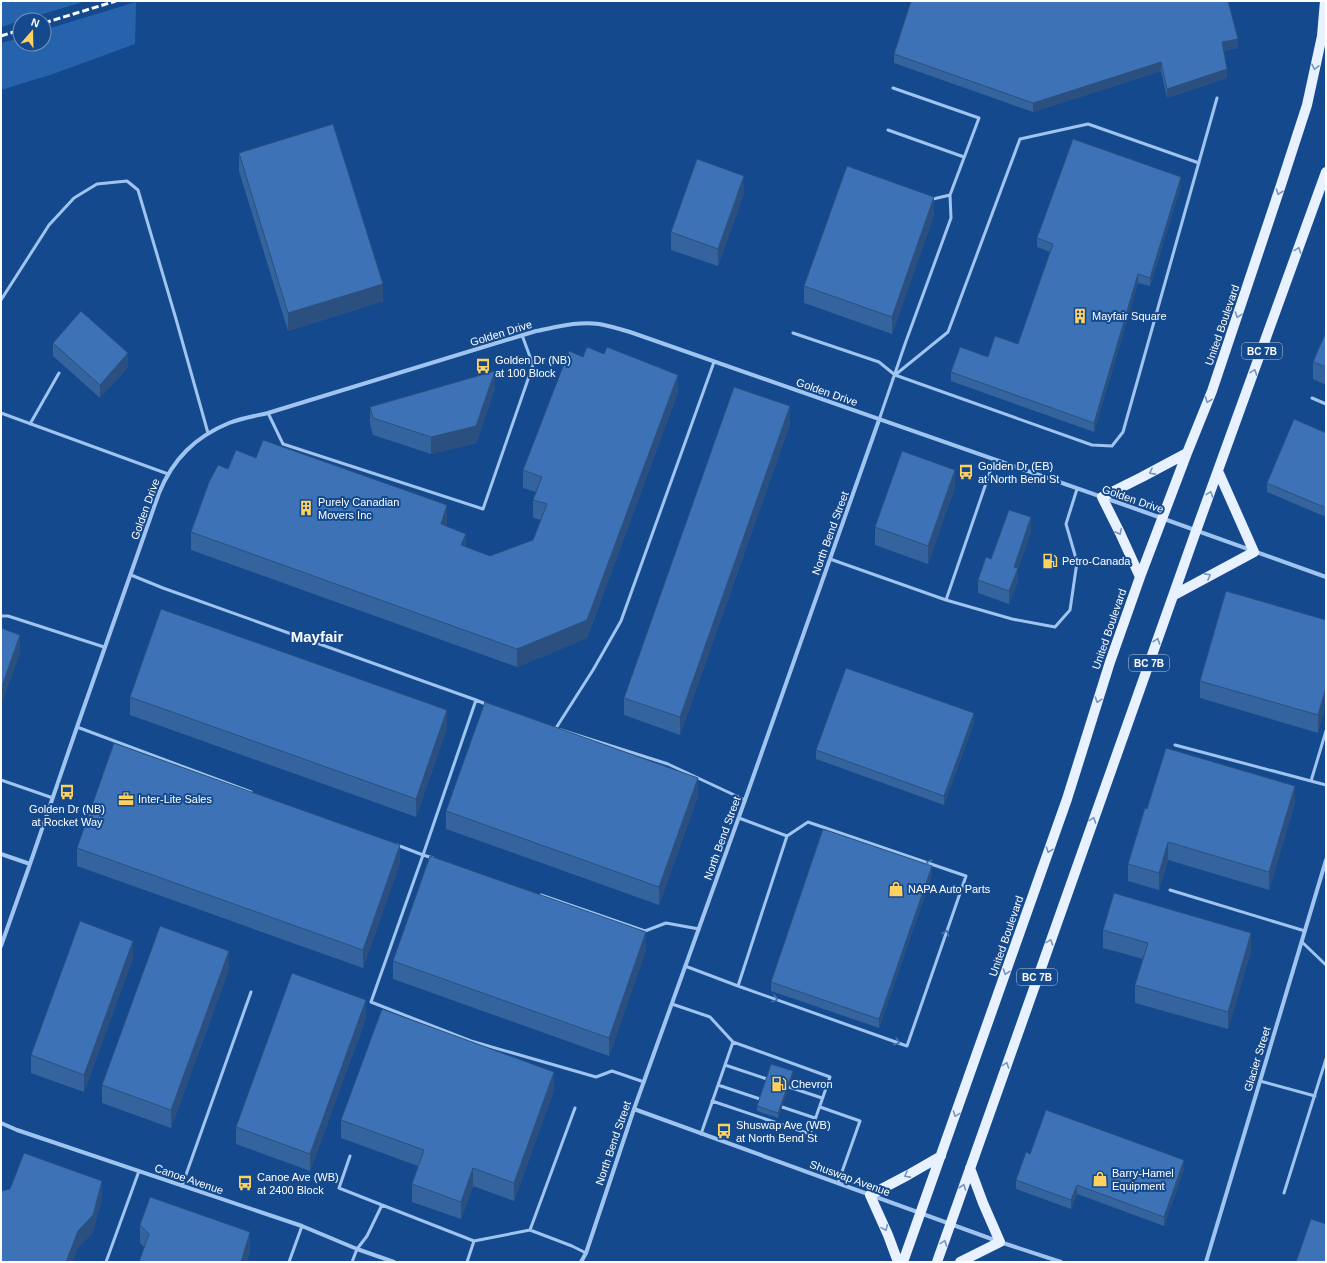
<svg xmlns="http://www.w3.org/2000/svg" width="1327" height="1263" viewBox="0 0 1327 1263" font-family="Arial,sans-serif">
<rect width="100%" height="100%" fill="#15498d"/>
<path fill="#2763ac" d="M1,1H86L23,20H20V21L1,27Z
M136,2L135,44L53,74L1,90V43L20,38V44H44V30Z"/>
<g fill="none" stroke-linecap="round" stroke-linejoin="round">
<path stroke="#a0c4f0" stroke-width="3" d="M888,130L964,157
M930,198L933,199L950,195
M1,300L49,225L74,198L97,184L127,181L138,190L143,207L176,319L208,433
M793,333L879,362L895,375L1092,445L1112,446L1123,432L1217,98
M895,375L948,332L1020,139L1088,124L1199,163
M1312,398L1326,404
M1,413L168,474
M268,413L283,444L483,509L533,365L522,335
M879,420L905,344L951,218L950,195L979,118L893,88
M30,424L59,373
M830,559L946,600L1012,619L1055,627L1070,610L1077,562L1066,524L1077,489
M131,575L163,588L476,700
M946,600L994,460
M1,616H8L104,647
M77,727L251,792
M556,728L593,670L621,621L714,362
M561,730L668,764L745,800
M1175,745L1326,785
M1,780L53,798
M1311,781L1326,731
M397,845L423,855L371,1002L471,1041L596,1077L612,1071L644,1082
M433,858L423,855L476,700L488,705
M1170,890L1305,931
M541,895L645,931L666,923L699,929
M1302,942L1326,965
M685,966L738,986L787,836L739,818
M738,986L907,1046L966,876L808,822L787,836
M672,1004L710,1017L733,1042L701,1134
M725,1065L767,1079
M1260,1081L1315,1096
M718,1085L760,1099
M789,1087L822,1098
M712,1101L810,1134L830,1077L733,1042
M782,1107L815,1118
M820,1107L860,1121L838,1183
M350,1156L339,1188L382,1205L367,1236L357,1249L352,1262
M182,1186L251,992
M1284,1193L1326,1059
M382,1205L474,1241L530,1230L575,1108
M530,1230L572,1246L586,1253
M106,1262L139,1171
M289,1262L302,1226
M467,1262L474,1241"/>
<path stroke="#a0c4f0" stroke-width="4" d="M1,854L30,864
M1,946L30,864L77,727L159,493C173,459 195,437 229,423C242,418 255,416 268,413L536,331C557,327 578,321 599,324C610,326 620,329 630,332L1139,510L1326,577
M634,1109L1000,1242L1061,1262
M1,1123L17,1130L302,1226L357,1249L394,1262
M581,1262L586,1253L634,1109L745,800L879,420
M1206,1262L1326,860"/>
<path stroke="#e8f1ff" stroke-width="10" d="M1140,577L1120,533L1102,497L1142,477L1187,453
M1174,595L1254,552L1218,471
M898,1262L888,1235L870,1195L908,1175L941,1156
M903,1262L1067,799L1110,662L1140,577L1187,453L1212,391L1281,185L1307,105L1322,36L1325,1
M937,1262L1196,531L1326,172
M960,1262L1000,1242L983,1203L970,1168"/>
<path stroke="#fff" stroke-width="3" stroke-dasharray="7 3" stroke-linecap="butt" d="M44,23L116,1
M1,36L20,30"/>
</g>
<path fill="#34639d" d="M1238,48L1223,51L1227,78L1167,98L1161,71L1033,112L894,63V54Z
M239,153L383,301L288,331L239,171Z
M1181,186L1150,286L1138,283L1094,432L951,381V372L988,357L1018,344L1050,252L1037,247V238Z
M744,193L718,266L671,250V232Z
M934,215L892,334L804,303V286Z
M1326,332V385L1313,379V362Z
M53,343L128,367L100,398L53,356Z
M495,388L476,443L431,454L373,435L370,424V407Z
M678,392L587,638L517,667L191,550V532L228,469L256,458L447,523L446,526L466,547L490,556L533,540L541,520L533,518V500L536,492L523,488V470Z
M790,424L680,735L624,715V698Z
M1326,433V517L1267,492V483Z
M955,487L928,564L875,545V527Z
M1031,531L1018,569V581L1009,604L978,593V580L991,559Z
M1326,620L1318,733L1200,698V681Z
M130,697L447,728L416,817L130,715Z
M974,722L944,805L816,759V750Z
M698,796L659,905L446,829V811Z
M1295,803L1269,890L1168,860L1159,890L1128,881V864L1147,809Z
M77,848L400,863L363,968L77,866Z
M932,875L879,1028L771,991V982Z
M1103,930L1251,951L1228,1029L1135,1003V985L1143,959L1103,948Z
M646,950L609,1056L393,979V961Z
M133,958L84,1092L31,1073V1055Z
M229,969L171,1128L102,1103V1085Z
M366,1018L310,1171L236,1144V1127Z
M793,1075L778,1118L757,1111V1106Z
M554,1090L514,1201L473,1186L461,1219L412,1202V1184L418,1166L341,1138V1120Z
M1030,1154L1184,1169L1164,1226L1077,1194L1071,1209L1016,1189V1180Z
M140,1225L250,1250L247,1262H139L144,1247L140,1243Z"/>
<path fill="#2b507f" d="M1238,39V48L1222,51V42Z
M1161,62V71L1033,112V103Z
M1227,69V78L1167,98V89Z
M744,176V193L718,266V249Z
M1181,177V186L1150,286V278Z
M934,197V215L892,334V317Z
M1138,274V283L1094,432V423Z
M383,284V301L288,331V313Z
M128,353V367L100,398V385Z
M495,371V388L476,443L431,454V437Z
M678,375V392L587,638L517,667V649Z
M790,406V424L680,735V717Z
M955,470V487L928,564V546Z
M447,505V523L441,542V524Z
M1031,517V531L1018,569V581L1009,604V591L1014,567Z
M466,534V551L461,545Z
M20,635V653L1,706V689Z
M1326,688V705L1318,733V715Z
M447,710V728L416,817V799Z
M974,713V722L944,805V796Z
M698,778V796L659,905V887Z
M1295,786V803L1269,890V872Z
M1168,842V860L1159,890V873Z
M400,845V863L363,968V950Z
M932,866V875L879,1028V1019Z
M646,932V950L609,1056V1038Z
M1251,933V951L1228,1029V1012Z
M133,941V958L84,1092V1075Z
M229,951V969L171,1128V1110Z
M366,1000V1018L310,1171V1154Z
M793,1071V1075L778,1118V1113Z
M554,1072V1090L514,1201V1183Z
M1184,1160V1169L1164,1226V1217Z
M473,1168V1186L461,1219V1202Z
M102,1181V1199L93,1233L78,1248L73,1262H66L78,1231Z
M1077,1185V1194L1071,1209V1200Z
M250,1232V1250L247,1262H241Z"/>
<path fill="#3d73b6" stroke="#2b507f" d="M911,1H1228L1238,39L1222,42L1227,69L1167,89L1161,62L1033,103L894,54Z
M333,124L383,284L288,313L239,153Z
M1073,139L1181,177L1150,278L1138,274L1094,423L951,372L960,347L988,357L995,336L1018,344L1053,244L1037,238Z
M697,159L744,176L718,249L671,232Z
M847,166L934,197L892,317L804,286Z
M81,311L128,353L100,385L53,343Z
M1326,332V367L1313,362Z
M587,347L604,354L607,347L678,375L587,620L517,649L191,532L209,482L218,465L228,469L236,450L256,458L263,440L447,505L441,524L466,534L461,545L490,556L533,540L547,504L533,500L542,477L523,470L569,351L583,357Z
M495,371L476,426L431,437L373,418L370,407Z
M734,387L790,406L680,717L624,698Z
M1294,419L1326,433V508L1267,483Z
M902,451L955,470L928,546L875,527Z
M1009,510L1031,517L1014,567L1018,568L1009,591L978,580L986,557L991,559Z
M1226,591L1326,620V688L1318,715L1200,681Z
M161,609L447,710L416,799L130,697Z
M1,628L20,635L1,689Z
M846,668L974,713L944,796L816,750Z
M485,702L698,778L659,887L446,811Z
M114,743L400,845L363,950L77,848Z
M1166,748L1295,786L1269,872L1168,842L1159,873L1128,864L1145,808L1147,809Z
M823,829L932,866L879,1019L771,982Z
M430,856L646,932L609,1038L393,961Z
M1114,893L1251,933L1228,1012L1135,985L1148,943L1103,930Z
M80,921L133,941L84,1075L31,1055Z
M160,926L229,951L171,1110L102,1085Z
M292,973L366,1000L310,1154L236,1127Z
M382,1009L554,1072L514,1183L473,1168L461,1202L412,1184L424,1150L341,1120Z
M771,1064L793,1071L778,1113L757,1106Z
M1046,1110L1184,1160L1164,1217L1077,1185L1071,1200L1016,1180L1026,1152L1030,1154Z
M24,1153L102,1181L93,1215L78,1231L66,1262H1V1191L10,1189Z
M150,1197L250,1232L241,1262H139L149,1234L140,1225Z
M1311,1219L1326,1224V1262H1296Z"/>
<defs><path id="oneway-chevron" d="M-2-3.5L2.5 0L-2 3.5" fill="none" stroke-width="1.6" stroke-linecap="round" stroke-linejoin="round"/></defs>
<g stroke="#7495c0">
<use href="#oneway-chevron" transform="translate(1315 67) rotate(102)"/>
<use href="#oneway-chevron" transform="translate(1279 192) rotate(109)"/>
<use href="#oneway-chevron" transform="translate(1298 250) rotate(-70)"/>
<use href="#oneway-chevron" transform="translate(1238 315) rotate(109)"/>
<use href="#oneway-chevron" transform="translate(1254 372) rotate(-70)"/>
<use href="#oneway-chevron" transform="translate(1208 400) rotate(112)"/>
<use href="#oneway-chevron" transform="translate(1152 472) rotate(152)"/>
<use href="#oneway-chevron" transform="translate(1210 494) rotate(-70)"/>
<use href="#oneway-chevron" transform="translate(1119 532) rotate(64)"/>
<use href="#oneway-chevron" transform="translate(1208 576) rotate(-29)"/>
<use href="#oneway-chevron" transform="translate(1157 641) rotate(-70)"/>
<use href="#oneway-chevron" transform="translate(1098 700) rotate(108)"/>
<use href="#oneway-chevron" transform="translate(1093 820) rotate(-70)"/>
<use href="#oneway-chevron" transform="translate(1049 850) rotate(109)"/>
<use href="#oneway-chevron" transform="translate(1050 942) rotate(-70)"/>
<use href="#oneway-chevron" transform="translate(1006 972) rotate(109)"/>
<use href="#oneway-chevron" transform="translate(1006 1065) rotate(-70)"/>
<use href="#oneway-chevron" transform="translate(956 1114) rotate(110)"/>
<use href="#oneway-chevron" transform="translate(907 1175) rotate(151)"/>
<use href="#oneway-chevron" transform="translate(963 1187) rotate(-71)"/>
<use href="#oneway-chevron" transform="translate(885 1228) rotate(66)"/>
<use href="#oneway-chevron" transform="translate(944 1243) rotate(-70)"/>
</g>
<g stroke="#4674b0">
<use href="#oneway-chevron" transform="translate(929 863) rotate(-161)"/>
<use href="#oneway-chevron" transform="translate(946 933) rotate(-71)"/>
<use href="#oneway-chevron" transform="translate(775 999) rotate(19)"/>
<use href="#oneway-chevron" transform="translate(897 1042) rotate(19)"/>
</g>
<defs>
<g id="building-bare" transform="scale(1.2)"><path d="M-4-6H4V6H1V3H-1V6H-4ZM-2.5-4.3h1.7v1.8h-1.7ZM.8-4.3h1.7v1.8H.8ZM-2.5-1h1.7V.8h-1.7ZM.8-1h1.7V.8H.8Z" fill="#ffd15e" stroke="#15498d" stroke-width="2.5" paint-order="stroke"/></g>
<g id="bus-bare" transform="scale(1.2)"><path d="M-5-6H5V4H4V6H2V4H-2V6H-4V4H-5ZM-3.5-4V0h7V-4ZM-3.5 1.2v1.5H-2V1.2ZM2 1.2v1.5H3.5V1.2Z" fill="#ffd15e" stroke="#15498d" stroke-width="2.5" paint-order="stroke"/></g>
<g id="fuel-bare" transform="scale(1.2)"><path d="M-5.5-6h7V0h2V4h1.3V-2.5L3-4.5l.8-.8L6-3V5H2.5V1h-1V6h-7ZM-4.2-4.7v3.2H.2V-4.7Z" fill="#ffd15e" stroke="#15498d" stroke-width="2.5" paint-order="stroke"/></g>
<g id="office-bare" transform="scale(1.2)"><path d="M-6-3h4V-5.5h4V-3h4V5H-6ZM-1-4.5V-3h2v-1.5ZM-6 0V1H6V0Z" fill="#ffd15e" stroke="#15498d" stroke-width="2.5" paint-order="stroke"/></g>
<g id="shop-bare" transform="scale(1.2)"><path d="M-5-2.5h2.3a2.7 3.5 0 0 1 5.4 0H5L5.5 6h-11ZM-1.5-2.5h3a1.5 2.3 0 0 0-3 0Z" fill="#ffd15e" stroke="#15498d" stroke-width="2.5" paint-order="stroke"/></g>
</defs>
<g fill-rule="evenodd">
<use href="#building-bare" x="1080" y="316"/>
<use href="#bus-bare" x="483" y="366"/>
<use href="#bus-bare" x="966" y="472"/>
<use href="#building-bare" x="306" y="508"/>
<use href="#fuel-bare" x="1050" y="561"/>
<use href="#bus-bare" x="67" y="792"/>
<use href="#office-bare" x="126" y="799"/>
<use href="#shop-bare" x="896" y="889"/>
<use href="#fuel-bare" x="779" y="1084"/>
<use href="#bus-bare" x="724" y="1131"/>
<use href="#shop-bare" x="1100" y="1179"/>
<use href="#bus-bare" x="245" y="1183"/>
</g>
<g text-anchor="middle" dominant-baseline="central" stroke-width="4" stroke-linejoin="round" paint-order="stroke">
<g fill="#15498d" stroke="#b9c8dd" stroke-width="1">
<rect x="1242" y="343" width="40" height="16" rx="3"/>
<rect x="1129" y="655" width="40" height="16" rx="3"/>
<rect x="1017" y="969" width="40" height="16" rx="3"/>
</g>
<g font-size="10" font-weight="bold" fill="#fff">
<text x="1262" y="351">BC 7B</text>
<text x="1149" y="663">BC 7B</text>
<text x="1037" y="977">BC 7B</text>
</g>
<g font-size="11" fill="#fff" stroke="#15498d" text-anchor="start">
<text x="1092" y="316">Mayfair Square</text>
<text x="495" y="360">Golden Dr (NB)<tspan x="495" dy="13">at 100 Block</tspan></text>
<text x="978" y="466">Golden Dr (EB)<tspan x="978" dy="13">at North Bend St</tspan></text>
<text x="318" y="502">Purely Canadian<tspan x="318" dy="13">Movers Inc</tspan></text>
<text x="1062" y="561">Petro-Canada</text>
<text x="138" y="799">Inter-Lite Sales</text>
<text x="67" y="809" text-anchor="middle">Golden Dr (NB)<tspan x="67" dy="13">at Rocket Way</tspan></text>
<text x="908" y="889">NAPA Auto Parts</text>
<text x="791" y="1084">Chevron</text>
<text x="736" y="1125">Shuswap Ave (WB)<tspan x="736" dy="13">at North Bend St</tspan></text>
<text x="1112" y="1173">Barry-Hamel<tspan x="1112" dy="13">Equipment</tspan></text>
<text x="257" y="1177">Canoe Ave (WB)<tspan x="257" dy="13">at 2400 Block</tspan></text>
</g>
<g font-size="11" fill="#fff" stroke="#15498d">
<text transform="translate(1222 325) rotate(-71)">United Boulevard</text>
<text transform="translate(501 333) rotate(-17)">Golden Drive</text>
<text transform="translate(827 392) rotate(19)">Golden Drive</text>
<text transform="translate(1133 499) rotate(19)">Golden Drive</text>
<text transform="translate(145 509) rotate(-70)">Golden Drive</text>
<text transform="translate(830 533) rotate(-70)">North Bend Street</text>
<text transform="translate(1109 629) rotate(-71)">United Boulevard</text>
<text transform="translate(722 838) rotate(-70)">North Bend Street</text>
<text transform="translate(1006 936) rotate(-71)">United Boulevard</text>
<text transform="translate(1257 1059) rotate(-73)">Glacier Street</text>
<text transform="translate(613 1143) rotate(-71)">North Bend Street</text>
<text transform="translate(850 1178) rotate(20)">Shuswap Avenue</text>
<text transform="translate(189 1179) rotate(19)">Canoe Avenue</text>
</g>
<g font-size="15" font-weight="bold" fill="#fff" stroke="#15498d">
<text x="317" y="636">Mayfair</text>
</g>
</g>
<rect width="1327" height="1263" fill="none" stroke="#ffffff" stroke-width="4"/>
<g transform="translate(32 32) rotate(20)"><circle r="19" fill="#15498d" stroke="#7392bb"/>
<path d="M0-3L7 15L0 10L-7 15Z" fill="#ffd15e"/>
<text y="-6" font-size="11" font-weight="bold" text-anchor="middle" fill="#ffffff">N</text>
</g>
</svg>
